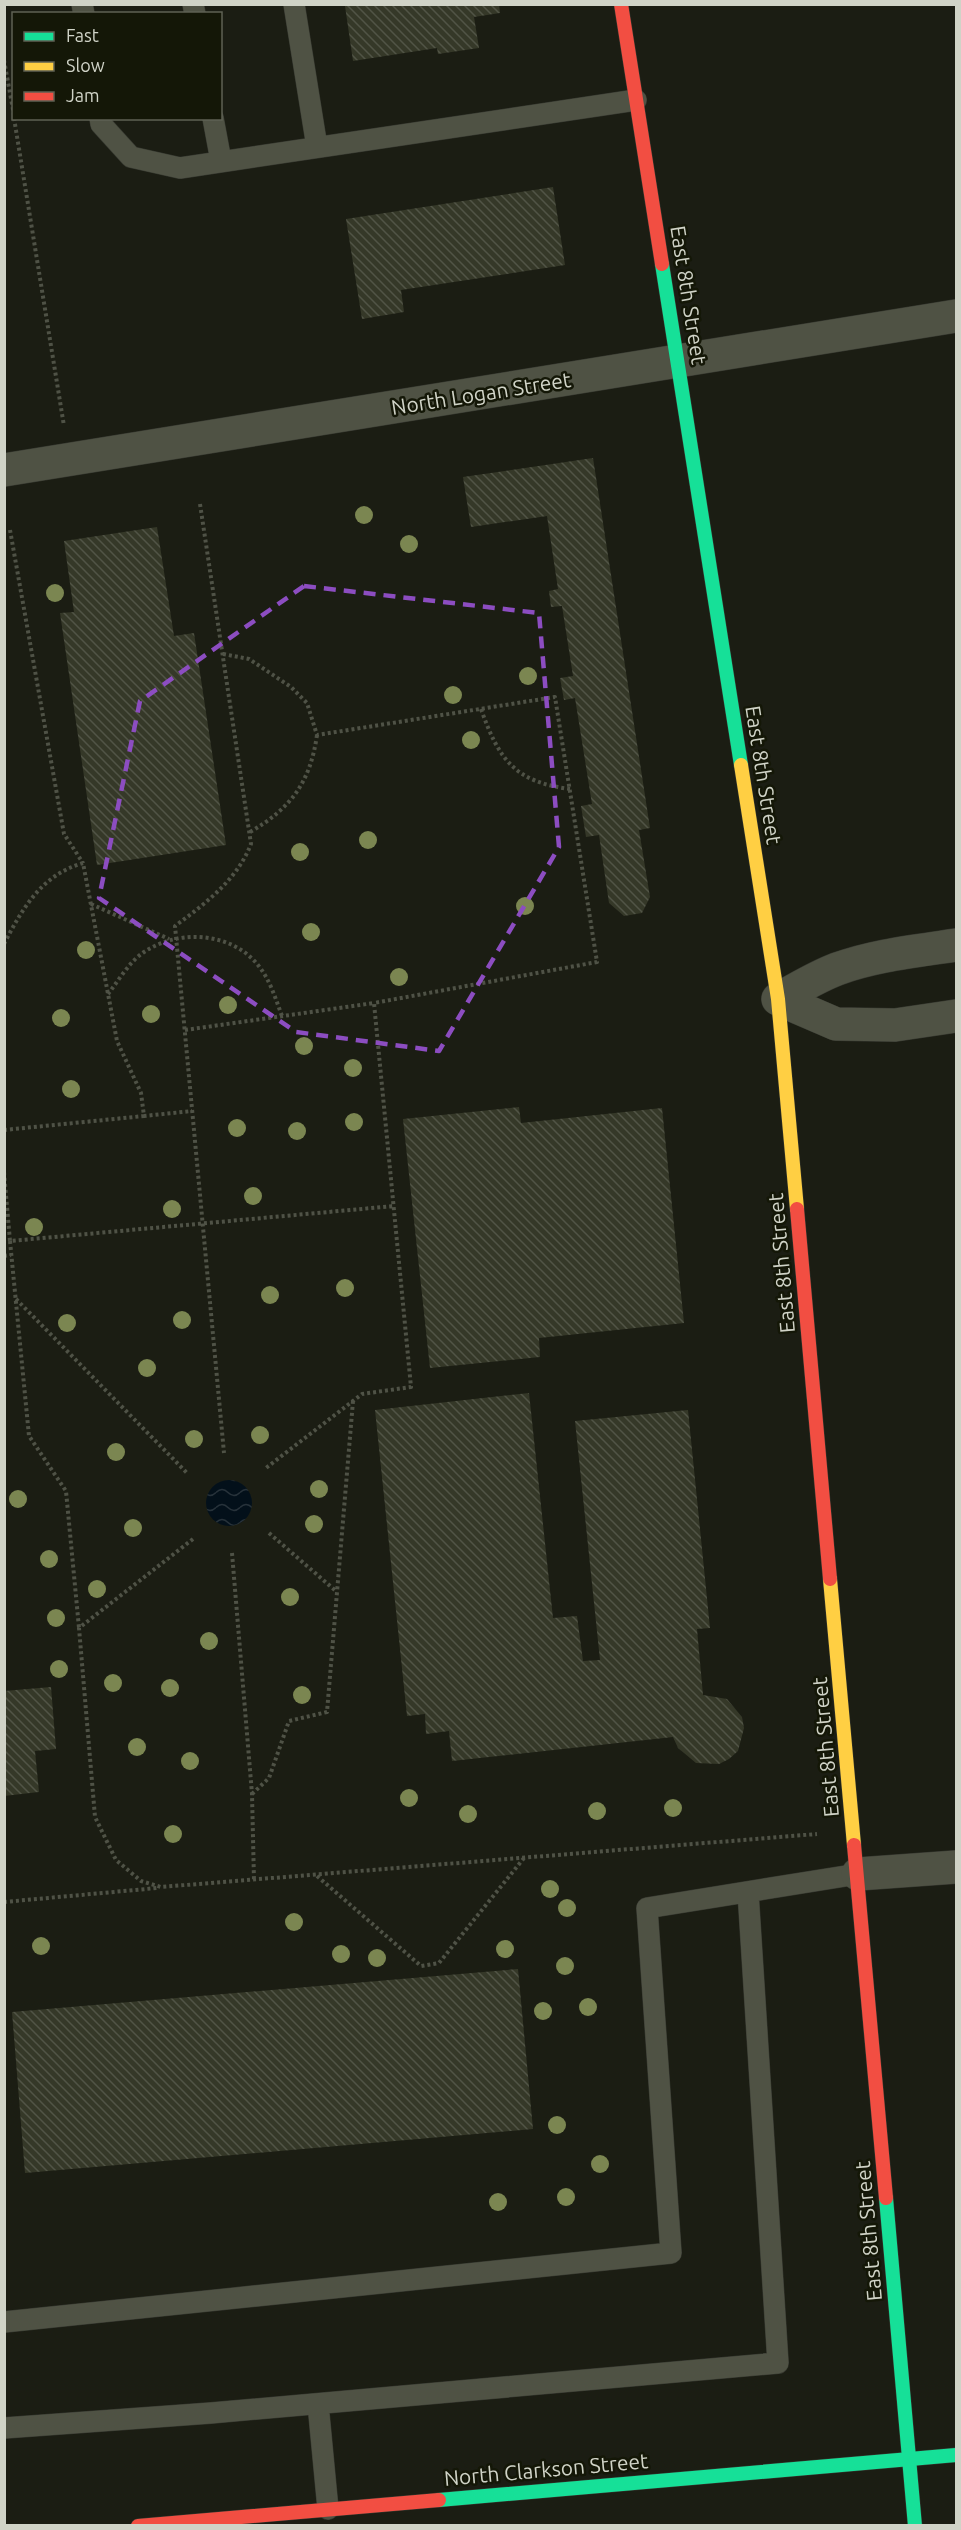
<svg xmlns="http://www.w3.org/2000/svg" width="961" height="2530" viewBox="0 0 961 2530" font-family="Ubuntu,sans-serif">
<defs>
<pattern id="water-waves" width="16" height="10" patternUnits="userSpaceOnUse" patternTransform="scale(1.5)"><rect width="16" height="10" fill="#03101a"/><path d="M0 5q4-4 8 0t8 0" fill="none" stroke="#27323a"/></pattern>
<pattern id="building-back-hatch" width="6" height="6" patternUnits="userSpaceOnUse" patternTransform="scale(1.5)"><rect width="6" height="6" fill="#353828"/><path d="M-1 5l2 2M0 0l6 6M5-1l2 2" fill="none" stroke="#515446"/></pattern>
</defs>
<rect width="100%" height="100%" fill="#1b1d13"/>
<path fill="url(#water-waves)" d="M206 1503a23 23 0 1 1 46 0a23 23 0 1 1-46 0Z"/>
<path fill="url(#building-back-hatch)" d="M356,4H499L500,13L474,17L479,48L438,54L437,48L353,61L345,6Z
M553,187L565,265L401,290L404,312L362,319L346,219Z
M593,458L650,828L639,830L650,897L642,913L624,916L609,903L599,835L586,837L581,806L592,804L575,698L564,700L560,678L573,676L562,606L551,607L549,591L558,589L547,516L471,527L463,477Z
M157,527L174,636L194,633L226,845L97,865L60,613L74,612L64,541Z
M519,1107L521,1123L662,1108L684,1323L539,1338L540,1357L430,1368L403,1119Z
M529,1393L553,1618L577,1616L583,1661L600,1660L575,1421L688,1410L710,1628L697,1629L703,1695L727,1699L742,1717L744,1728L738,1751L729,1759L719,1764L696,1763L678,1748L673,1737L452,1761L449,1731L426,1734L425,1714L407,1716L375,1410Z
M51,1687L56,1749L35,1751L39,1792L4,1796V1691Z
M518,1969L533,2129L25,2173L12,2012Z"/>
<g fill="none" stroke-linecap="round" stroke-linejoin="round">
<g stroke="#373931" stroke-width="22">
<path id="lane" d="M82,4L84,14
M193,4L195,14
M294,4L317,147
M100,118L101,124L131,157L180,168L636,100
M213,118L221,161
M4,2322L671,2253L647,1908L858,1874
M318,2404L328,2509
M4,2428L211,2413L778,2363L748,1892"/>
</g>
<g stroke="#373931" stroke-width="34">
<path id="street" d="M4,470L956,316
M778,999C797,989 816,977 837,969C875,955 917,951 956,945
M778,999L836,1024L895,1025L956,1016
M858,1874L956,1867"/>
</g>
<g stroke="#373931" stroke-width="15">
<path id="fast" d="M662,264L741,765
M886,2198L915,2526
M439,2500L956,2455"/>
</g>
<g stroke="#373931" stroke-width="15">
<path id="slow" d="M741,765L778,999L797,1209
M830,1579L854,1845"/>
</g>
<g stroke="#373931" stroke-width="15">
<path id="jam" d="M621,4L662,264
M797,1209L830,1579
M854,1845L886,2198
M138,2526L439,2500"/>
</g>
<path stroke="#4f5246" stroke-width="4" stroke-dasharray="3 3" stroke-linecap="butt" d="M4,60L14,115
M14,118L64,426
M200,504L251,844C237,880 206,903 175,926L224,1453
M10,530L64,834L83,863
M223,654L249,659L291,687L307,703L317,735L555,697L597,962L374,1003
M481,709C499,760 515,782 570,789
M250,832C291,808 310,783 317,735
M91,904L169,939
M4,944C23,907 42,875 83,863L117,1041L141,1093L144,1116L192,1111
M108,994C119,980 129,962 144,952C180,928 235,932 261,969C271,983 276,1000 282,1016
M185,1030L374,1003L411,1387L362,1394L266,1468
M4,1130L144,1116
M4,1172L10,1241L394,1206
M10,1241L29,1436L66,1491L79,1628
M4,1256L11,1255
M16,1299L188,1474
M269,1533L337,1592
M193,1539L79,1628L95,1817L116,1860L141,1881L161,1887L817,1834
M232,1553L252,1794L254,1881
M252,1794L269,1778L289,1721L327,1712L353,1401
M317,1876L421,1966L439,1963L524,1858
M4,1902L157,1888"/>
<use href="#lane" stroke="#4f5244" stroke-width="21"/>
<use href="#street" stroke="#4f5244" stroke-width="33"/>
<use href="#fast" stroke="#16e098" stroke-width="14"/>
<use href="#slow" stroke="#ffcf43" stroke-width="14"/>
<use href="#jam" stroke="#f24e42" stroke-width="14"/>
</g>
<g fill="#7b8651">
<circle cx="364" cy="515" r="9"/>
<circle cx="409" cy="544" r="9"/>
<circle cx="55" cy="593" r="9"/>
<circle cx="528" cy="676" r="9"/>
<circle cx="453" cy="695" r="9"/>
<circle cx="471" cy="740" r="9"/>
<circle cx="368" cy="840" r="9"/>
<circle cx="300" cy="852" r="9"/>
<circle cx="525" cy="906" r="9"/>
<circle cx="311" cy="932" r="9"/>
<circle cx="86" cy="950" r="9"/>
<circle cx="399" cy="977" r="9"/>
<circle cx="228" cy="1005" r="9"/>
<circle cx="151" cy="1014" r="9"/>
<circle cx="61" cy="1018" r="9"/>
<circle cx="304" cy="1046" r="9"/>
<circle cx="353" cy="1068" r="9"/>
<circle cx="71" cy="1089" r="9"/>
<circle cx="354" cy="1122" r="9"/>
<circle cx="237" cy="1128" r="9"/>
<circle cx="297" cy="1131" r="9"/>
<circle cx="253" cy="1196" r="9"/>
<circle cx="172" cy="1209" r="9"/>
<circle cx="34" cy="1227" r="9"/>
<circle cx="345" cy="1288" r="9"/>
<circle cx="270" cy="1295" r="9"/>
<circle cx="182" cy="1320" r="9"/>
<circle cx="67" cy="1323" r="9"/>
<circle cx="147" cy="1368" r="9"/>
<circle cx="260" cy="1435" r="9"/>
<circle cx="194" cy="1439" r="9"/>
<circle cx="116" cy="1452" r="9"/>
<circle cx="319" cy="1489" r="9"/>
<circle cx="18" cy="1499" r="9"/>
<circle cx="314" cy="1524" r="9"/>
<circle cx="133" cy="1528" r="9"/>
<circle cx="49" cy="1559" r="9"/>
<circle cx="97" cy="1589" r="9"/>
<circle cx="290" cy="1597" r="9"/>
<circle cx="56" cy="1618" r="9"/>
<circle cx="209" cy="1641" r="9"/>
<circle cx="59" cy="1669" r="9"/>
<circle cx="113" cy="1683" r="9"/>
<circle cx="170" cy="1688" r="9"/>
<circle cx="302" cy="1695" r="9"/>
<circle cx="137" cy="1747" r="9"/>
<circle cx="190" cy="1761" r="9"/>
<circle cx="409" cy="1798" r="9"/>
<circle cx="673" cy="1808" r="9"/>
<circle cx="597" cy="1811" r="9"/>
<circle cx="468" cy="1814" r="9"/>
<circle cx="173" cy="1834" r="9"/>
<circle cx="550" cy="1889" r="9"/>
<circle cx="567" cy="1908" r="9"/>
<circle cx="294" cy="1922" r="9"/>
<circle cx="41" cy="1946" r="9"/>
<circle cx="505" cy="1949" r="9"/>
<circle cx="341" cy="1954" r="9"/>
<circle cx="377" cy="1958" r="9"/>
<circle cx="565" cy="1966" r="9"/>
<circle cx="588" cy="2007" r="9"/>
<circle cx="543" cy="2011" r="9"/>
<circle cx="557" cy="2125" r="9"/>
<circle cx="600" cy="2164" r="9"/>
<circle cx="566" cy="2197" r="9"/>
<circle cx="498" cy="2202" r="9"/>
</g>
<path fill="none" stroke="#8c4dc1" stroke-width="4.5" stroke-dasharray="12 8" stroke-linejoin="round" d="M304,586L539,613L559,847L439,1051L296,1032L99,898L140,701Z"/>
<g text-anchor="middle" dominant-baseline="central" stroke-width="5" stroke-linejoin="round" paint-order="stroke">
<g font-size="21" fill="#d0d3c7" stroke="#141707">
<text transform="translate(689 295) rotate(81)">East 8th Street</text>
<text transform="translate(481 393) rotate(-9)">North Logan Street</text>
<text transform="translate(764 775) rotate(81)">East 8th Street</text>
<text transform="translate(781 1263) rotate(-95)">East 8th Street</text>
<text transform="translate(825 1747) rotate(-95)">East 8th Street</text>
<text transform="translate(868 2231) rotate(-95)">East 8th Street</text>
<text transform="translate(546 2469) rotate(-5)">North Clarkson Street</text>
</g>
</g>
<rect width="961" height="2530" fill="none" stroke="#d0d3c7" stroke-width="12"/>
<rect x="12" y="12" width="210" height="108" fill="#141707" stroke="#5f6254" stroke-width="1.5"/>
<rect x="24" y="32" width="30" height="9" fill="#16e098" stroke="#5f6254" stroke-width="1.5"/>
<text x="66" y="42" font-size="18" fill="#d0d3c7">Fast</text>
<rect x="24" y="62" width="30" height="9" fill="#ffcf43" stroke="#5f6254" stroke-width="1.5"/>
<text x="66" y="72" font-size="18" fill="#d0d3c7">Slow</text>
<rect x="24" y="92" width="30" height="9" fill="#f24e42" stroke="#5f6254" stroke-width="1.5"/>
<text x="66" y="102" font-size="18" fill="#d0d3c7">Jam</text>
</svg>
